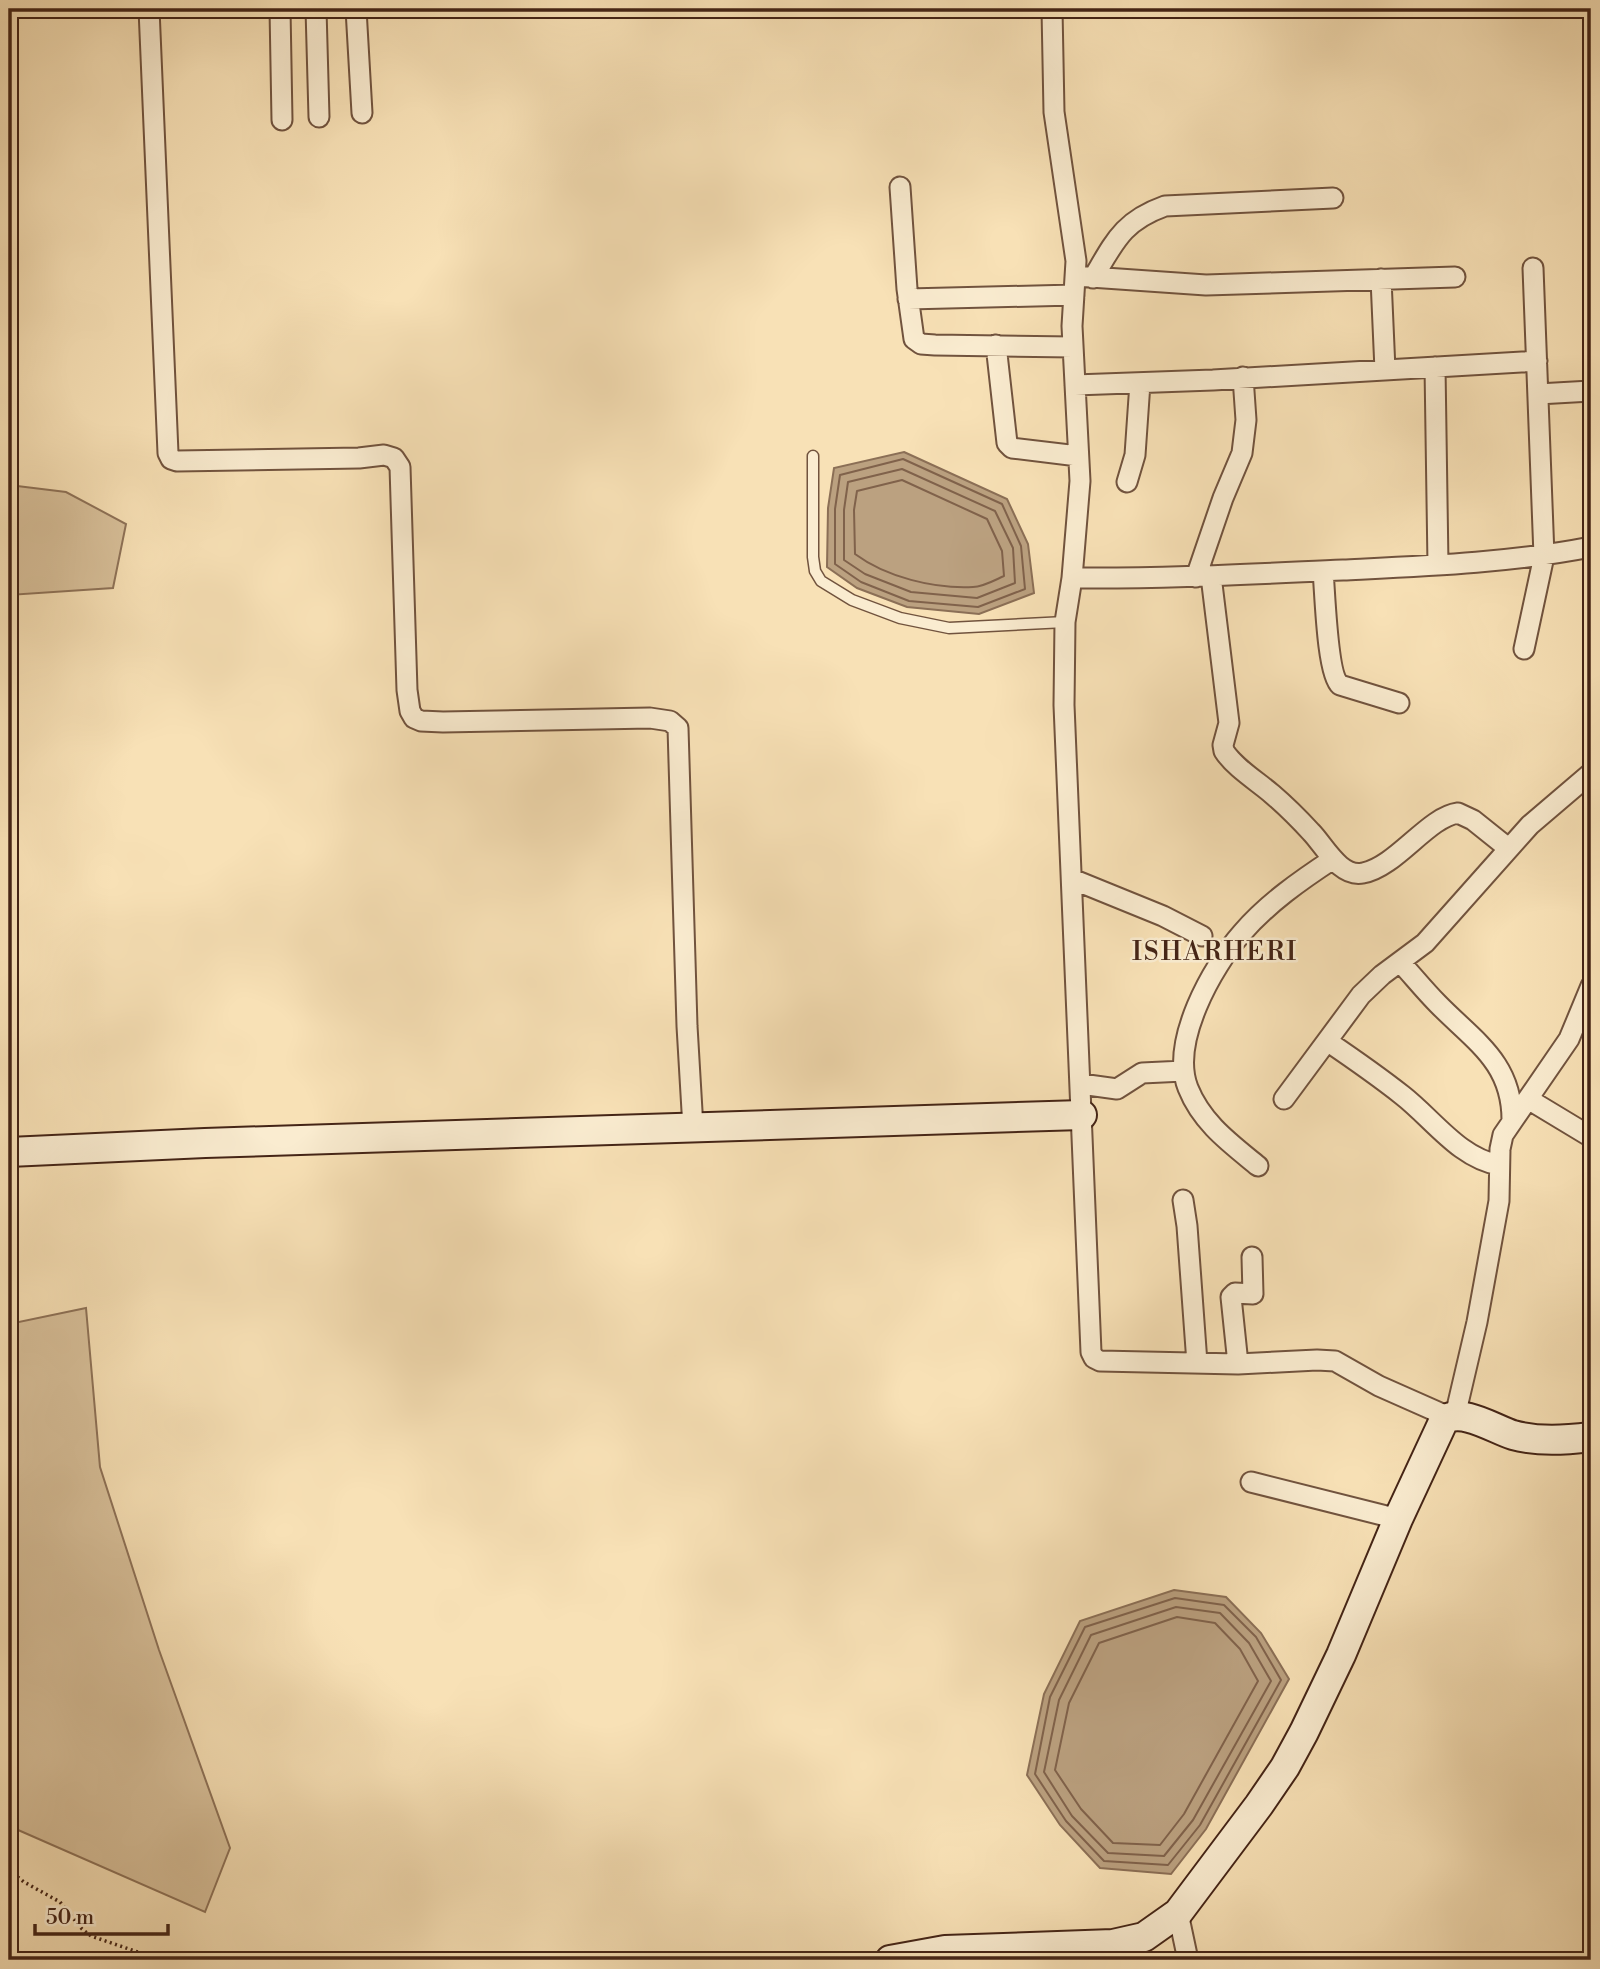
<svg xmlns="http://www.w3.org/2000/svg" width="1600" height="1969" viewBox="0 0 1600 1969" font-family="'Libre Bodoni',serif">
<rect width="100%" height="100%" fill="#f8e1b6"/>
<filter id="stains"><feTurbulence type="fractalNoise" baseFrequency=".00286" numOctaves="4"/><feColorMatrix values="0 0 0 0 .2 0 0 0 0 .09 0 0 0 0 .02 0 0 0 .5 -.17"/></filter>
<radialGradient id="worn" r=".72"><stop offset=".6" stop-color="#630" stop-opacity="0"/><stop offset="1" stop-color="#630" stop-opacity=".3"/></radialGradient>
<path fill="#d9c19b" stroke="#8e7258" stroke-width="2" d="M9,485L66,492L126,524L113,588L9,595Z
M86,1308L100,1467L159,1650L230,1848L205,1912L9,1826V1324Z"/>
<path fill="#bba180" stroke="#8b6f56" stroke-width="2" d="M904,452L1007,499L1028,544L1034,593L979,614L907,607L857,588L827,567L828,508L834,468Z
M1174,1590L1226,1597L1261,1633L1289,1679L1206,1829L1171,1874L1100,1868L1060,1825L1027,1775L1044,1694L1080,1621Z"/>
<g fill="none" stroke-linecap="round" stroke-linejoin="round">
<path stroke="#80624b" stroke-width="2" d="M903,459L1002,504L1021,546L1025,589L978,607L909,601L861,582L835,564V509L840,475Z
M902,469L995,511L1013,548L1015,583L977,598L911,592L865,574L844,560V510L848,482Z
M902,480L987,519L1002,551L1004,576C995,580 983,587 973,587C934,589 886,577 855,554L854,510L857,491Z
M1175,1598L1224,1605L1256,1637L1281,1680L1200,1825L1168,1865L1104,1861L1066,1821L1035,1774L1050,1697L1085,1627Z
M1176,1607L1220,1613L1249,1643L1271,1681L1193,1820L1164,1856L1108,1853L1072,1816L1044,1772L1059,1700L1091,1635Z
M1177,1617L1215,1623L1240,1649L1258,1681L1184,1814L1160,1845L1113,1843L1081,1809L1055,1770L1069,1703L1099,1643Z"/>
<g stroke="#71533e" stroke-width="13">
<path id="lane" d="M813,456V557L815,571L821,581L852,600L900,618L949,628L1065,622"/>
</g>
<g stroke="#71533e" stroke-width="23">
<path id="street" d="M149,9L168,453L171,459L177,461L359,458L384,455L394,458L400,467L407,690L410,711L414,718L421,721L443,722L650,718L670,721L678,728L687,1026L693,1128
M280,9L282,120
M316,9L319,117
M356,9L362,113
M1052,9L1054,112L1076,261L1072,326L1080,481L1072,578
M900,187L907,289L914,339L921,344L935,345L1073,347
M1076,276L1206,285L1455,277
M1093,278C1115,241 1123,221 1165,206L1333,198
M1381,279L1385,370
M908,299L1074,295
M996,345L1007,443L1012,448L1078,456
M1435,367L1438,565
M1075,385L1213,380L1537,361
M1538,394L1591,391
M1127,482L1135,455L1140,383
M1323,571C1325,592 1327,674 1340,685L1399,703
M1211,576L1229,723L1223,745L1224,751C1235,768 1257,781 1272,794C1286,806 1299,819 1311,832C1324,845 1340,878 1363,873C1396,867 1428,817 1458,813L1473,820L1508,848
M1196,577L1223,498L1242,453L1246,420L1243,377
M1524,649L1544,556L1533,268
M1072,879L1163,916L1202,936
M1401,963C1413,976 1425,991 1438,1004C1474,1041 1512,1062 1512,1120
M1327,1041C1352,1058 1378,1076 1402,1095C1433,1119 1459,1158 1499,1165
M1081,1084L1117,1089L1142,1073L1184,1071
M1284,1099L1361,995L1382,975L1425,943L1530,825L1591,773
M1528,1099L1591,1137
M1258,1166C1230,1143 1202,1123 1188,1088C1170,1042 1212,967 1242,933C1268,903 1301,880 1333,859
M1183,1200L1187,1226L1197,1363
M1238,1364L1231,1297L1235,1293L1253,1294L1252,1257
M1455,1416L1477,1322L1499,1201L1500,1149L1503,1135L1569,1039L1591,986
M1449,1417L1379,1386L1335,1361L1317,1360L1238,1364L1100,1361L1094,1358L1091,1352L1064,705L1065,622L1072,578C1162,579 1252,574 1343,570C1426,566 1509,563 1591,547
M1251,1482L1398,1519
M1178,1913L1188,1960"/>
</g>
<g stroke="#442416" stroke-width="32">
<path id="secondary" d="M9,1152L205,1143L1082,1115
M890,1960L945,1950L1113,1944L1144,1937L1178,1913L1259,1805L1285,1767L1304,1732L1341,1655L1398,1519L1444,1420C1463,1408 1494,1429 1513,1435C1539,1442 1565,1440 1591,1437"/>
</g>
<path stroke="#442416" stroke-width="3.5" stroke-dasharray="2 3.5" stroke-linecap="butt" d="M9,1870L24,1882L60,1902L82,1929L91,1936L161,1960"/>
<use href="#lane" stroke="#faecd0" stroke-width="10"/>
<use href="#street" stroke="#faecd0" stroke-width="19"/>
<use href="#secondary" stroke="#faecd0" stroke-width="28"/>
</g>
<g text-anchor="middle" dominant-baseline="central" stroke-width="5" stroke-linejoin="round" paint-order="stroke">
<g font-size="26" letter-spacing="2" fill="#442416" stroke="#faecd0">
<text x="1215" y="952">ISHARHERI</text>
</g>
</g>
<rect width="1600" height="1969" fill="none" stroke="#f8e1b6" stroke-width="35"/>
<rect x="10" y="10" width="1579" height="1948" fill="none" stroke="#442416" stroke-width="3.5"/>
<rect x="18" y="18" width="1565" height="1934" fill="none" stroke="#442416" stroke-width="2"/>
<path d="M35 1924v10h133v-10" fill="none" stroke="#442416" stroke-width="3.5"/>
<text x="46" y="1924" font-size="21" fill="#442416" stroke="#faecd0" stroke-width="5" paint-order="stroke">50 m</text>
<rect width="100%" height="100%" filter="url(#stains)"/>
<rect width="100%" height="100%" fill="url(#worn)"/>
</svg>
